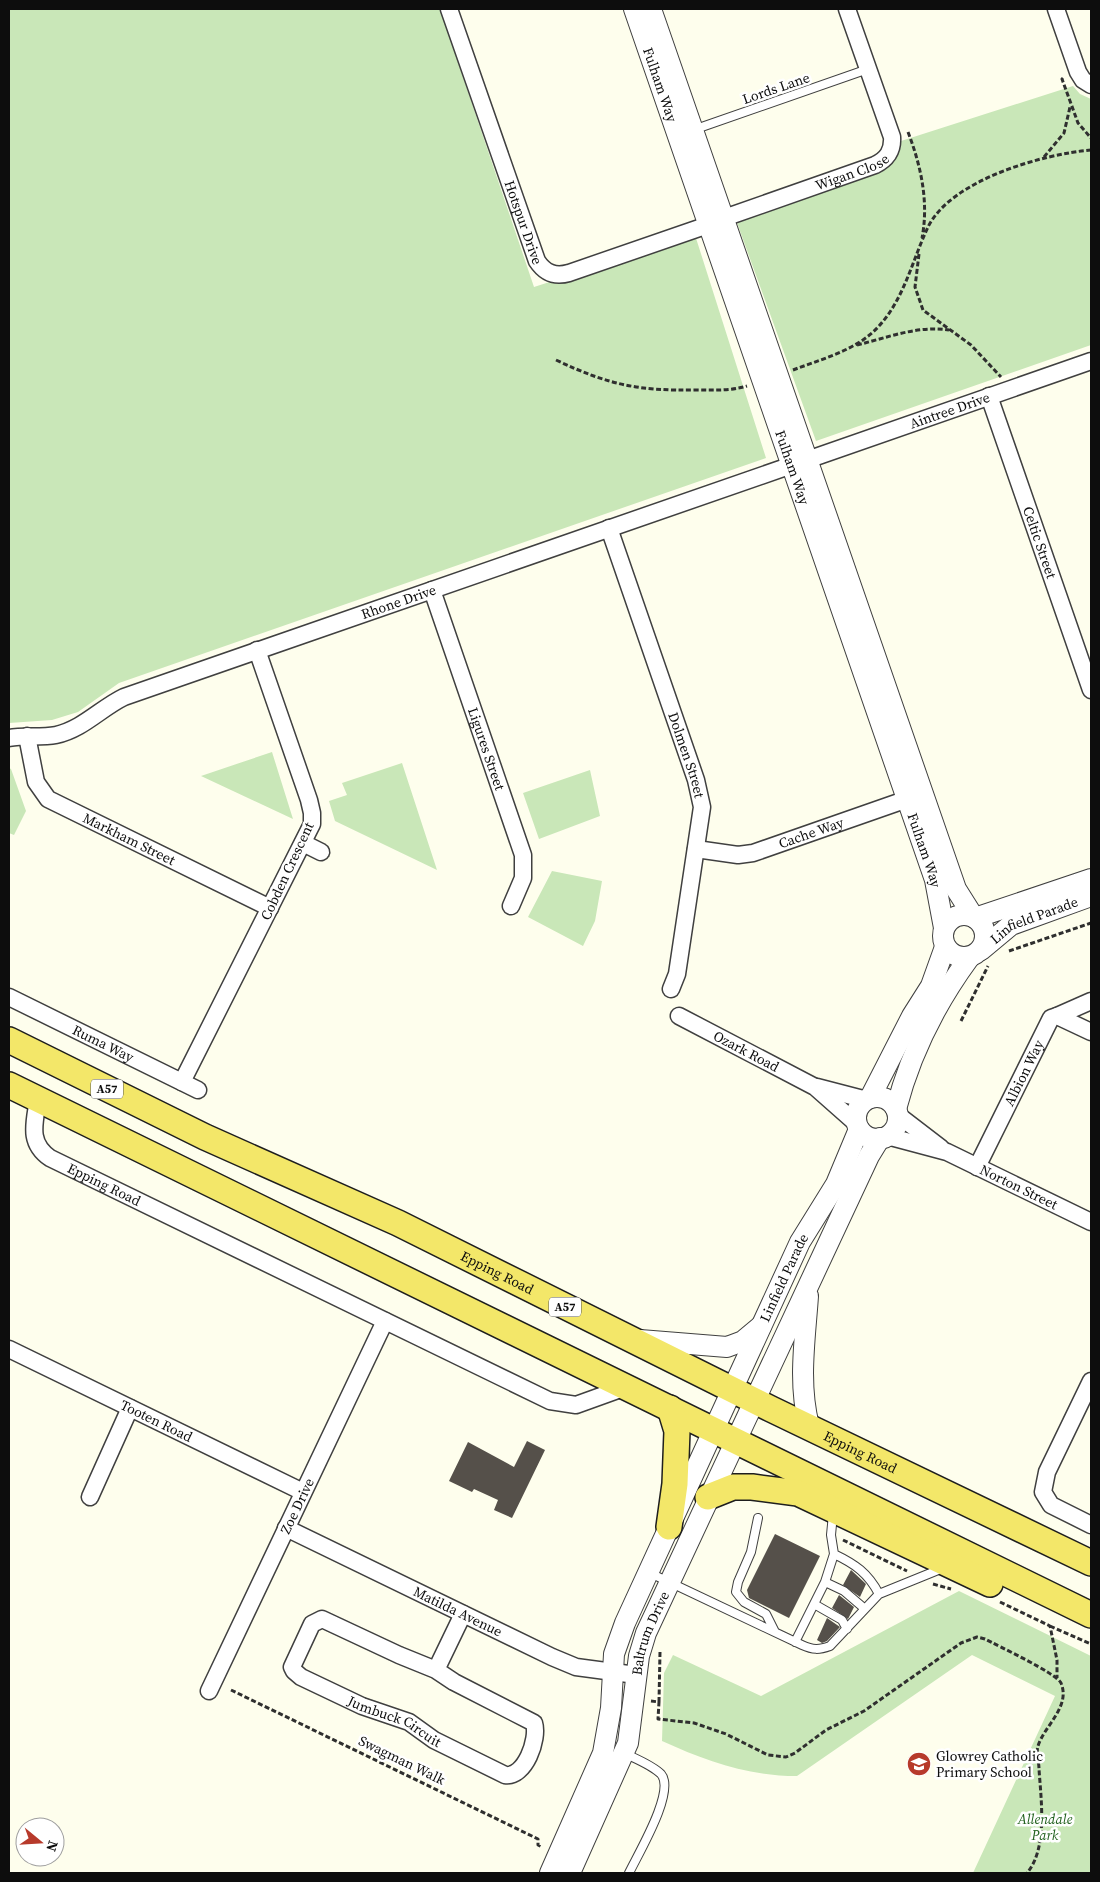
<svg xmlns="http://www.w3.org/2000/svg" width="1100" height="1882" viewBox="0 0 1100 1882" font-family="'Source Serif 4',serif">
<rect width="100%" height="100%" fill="#fefeed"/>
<path fill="#c9e7b8" d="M9,9H440L534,287L695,235L766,458L119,683L78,712L52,720L9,723Z
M1073,86L1080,94L1091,99V345L816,441L736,220L895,154L901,141Z
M272,752L293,819L201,776Z
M402,763L437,870L335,821L329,801L347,795L342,783Z
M9,768L11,769L26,811L14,835L9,833Z
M590,770L600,816L539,839L523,793Z
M552,871L602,881L595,921L583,946L528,917Z
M959,1591L1091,1656V1873H973L1055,1696L972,1655L797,1776C748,1776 706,1761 662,1741L664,1673L673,1655L761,1696Z"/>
<path fill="#55504a" d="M527,1441L545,1450L512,1518L494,1510L498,1500L474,1489L472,1492L449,1481L468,1442L514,1467Z
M775,1534L820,1556L789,1618L749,1598L747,1590Z
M851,1570L866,1584L860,1597L843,1585Z
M839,1595L854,1607L848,1619L832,1608Z
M827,1618L840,1627L827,1641L822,1643L817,1640Z"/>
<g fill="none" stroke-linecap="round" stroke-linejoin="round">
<g stroke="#404040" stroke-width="10">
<path id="service" d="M693,130L868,69
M833,1514L831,1535L834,1554C855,1564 868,1573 879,1594
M758,1518L751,1552L738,1582L736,1592L744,1602L766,1614L775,1632
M650,1573L802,1645C813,1650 819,1650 830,1646L879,1594L943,1568
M825,1582L844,1591L865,1609
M814,1604L842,1620L847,1629
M795,1642L825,1582L834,1554
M624,1753C636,1759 652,1765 661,1774C676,1791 638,1854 629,1873"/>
</g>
<g stroke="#404040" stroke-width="19">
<g id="minor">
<path id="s1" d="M449,9L537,261C545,273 555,277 569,273L708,225"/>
<path d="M1056,9L1078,72L1083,80L1091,85"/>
<path id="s2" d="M724,218L875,165C887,159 893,151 892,137L847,9"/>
<path id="s3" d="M989,396L1091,690"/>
<path id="s4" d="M807,460L1091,361"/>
<path id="s5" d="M609,528L696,780L702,807L677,974L671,989"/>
<path id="s6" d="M432,590L523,855V878L511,906"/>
<path id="s7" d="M27,736L36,782L48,799L270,908"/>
<path id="s8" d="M9,738C24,735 41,738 56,735C83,729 101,708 124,697L792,465"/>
<path d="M303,843L321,852"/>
<path id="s9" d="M696,849L738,855L753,853L919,795"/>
<path id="s10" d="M9,997L198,1090"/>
<path id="s11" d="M679,1016L815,1087L858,1125"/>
<path d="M1057,1016L1091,1001"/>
<path d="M182,1082L312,824V813L309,800L257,650"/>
<path d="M817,1087L867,1100"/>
<path id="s12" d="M38,1099C35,1122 27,1142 50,1158L550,1401L576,1405L626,1387"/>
<path d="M898,1115L941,1148"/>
<path id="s13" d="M887,1136L947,1152L1091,1222"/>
<path id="s14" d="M977,1167L1051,1018L1057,1016L1091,1032"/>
<path id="s15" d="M9,1349L303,1492"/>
<path d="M1091,1381L1047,1472L1043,1492L1051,1505L1091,1525"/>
<path d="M90,1497L130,1408"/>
<path id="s16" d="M286,1528L552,1657L576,1667L636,1675"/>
<path id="s17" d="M436,1670L399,1655L322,1619L312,1624L292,1667L294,1671L301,1677L362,1706L409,1722L434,1740L505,1775C525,1778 539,1739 534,1723L454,1682L436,1670L463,1614"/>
<path id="s18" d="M209,1691L385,1321"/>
</g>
</g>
<g stroke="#404040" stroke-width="22">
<g id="tertiary">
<path id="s19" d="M634,9L935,880L944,928"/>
<path d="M651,9L956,889L973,916"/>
<circle cx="964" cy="936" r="21"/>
<path d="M975,918L1091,879"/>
<path id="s20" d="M981,950L1011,925L1091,896"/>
<circle cx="877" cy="1118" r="21"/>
<path d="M870,1098L912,1016L931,986L945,947"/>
<path d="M896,1109C910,1055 936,1003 969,958"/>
<path d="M808,1296C805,1340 798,1383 809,1426"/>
<path d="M640,1340L727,1347L743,1341L761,1326"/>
<path id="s21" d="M550,1873L603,1753L611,1708L614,1654L625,1623L800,1242L836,1184L859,1129"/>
<path id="s22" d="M570,1873L628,1743L639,1656L646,1633L869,1156L880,1138"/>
</g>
</g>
<g stroke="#1e1e1e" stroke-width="28">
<g id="primary">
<path id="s23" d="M9,1040L205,1137L398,1223L771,1409L1091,1563"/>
<path d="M9,1085L1091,1615"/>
<path d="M708,1497L733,1487H752L798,1493L990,1584"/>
<path d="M669,1527L675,1484L677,1431L670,1408"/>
</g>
</g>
<path stroke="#2f2f2f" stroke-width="3" stroke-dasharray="5 2.5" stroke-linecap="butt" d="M1063,78L1062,79L1078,123L1091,138
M908,132C921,166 929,202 922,238
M1044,157L1064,133L1070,107
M919,254L915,287L923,310L971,345L1001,377
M857,345C886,338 919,325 949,330
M556,360C609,385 638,391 697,390C714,390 730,391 747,386
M793,370C819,360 850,352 872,333C903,305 911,263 928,227C951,180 1043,154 1091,150
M1009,951L1091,923
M961,1021L988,966
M843,1540L907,1571
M933,1584L951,1589
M1000,1602L1050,1626L1057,1660V1678
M1050,1626L1091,1644
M231,1690L538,1839V1845L542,1847
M651,1701L659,1702L658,1719L694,1723L726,1734L768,1755L786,1757L795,1753L826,1730L864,1711L961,1643L977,1637L985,1639C998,1646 1056,1673 1061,1683C1071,1707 1044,1726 1038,1746C1036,1752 1039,1762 1039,1769C1041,1800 1048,1848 1027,1873
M659,1702L660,1652"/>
<use href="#service" stroke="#fff" stroke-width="8"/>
<use href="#minor" stroke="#fff" stroke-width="16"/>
<use href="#tertiary" stroke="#fff" stroke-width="20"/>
<use href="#primary" stroke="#f3e769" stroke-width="25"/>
</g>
<defs>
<g id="school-disc" transform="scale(1.25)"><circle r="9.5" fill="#b73a2b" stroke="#fff"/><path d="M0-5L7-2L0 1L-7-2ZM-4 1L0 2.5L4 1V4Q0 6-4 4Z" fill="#fff"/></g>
</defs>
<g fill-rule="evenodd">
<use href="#school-disc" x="919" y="1764"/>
</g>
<g text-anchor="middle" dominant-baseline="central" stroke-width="5" stroke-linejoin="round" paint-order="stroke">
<g fill="#fff" stroke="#565656" stroke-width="1">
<rect x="91" y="1079.5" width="32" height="19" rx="4"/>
<rect x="549" y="1297.5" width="32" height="19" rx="4"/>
</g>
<g font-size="12" font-weight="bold" fill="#0d0d0d">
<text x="107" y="1089">A57</text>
<text x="565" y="1307">A57</text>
</g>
<g font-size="14" fill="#0d0d0d" stroke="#fff">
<text stroke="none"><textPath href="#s19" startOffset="80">Fulham Way</textPath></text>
<text transform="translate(776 88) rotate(-19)">Lords Lane</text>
<text stroke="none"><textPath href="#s2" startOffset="136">Wigan Close</textPath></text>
<text stroke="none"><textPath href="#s1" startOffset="226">Hotspur Drive</textPath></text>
<text stroke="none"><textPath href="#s4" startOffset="151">Aintree Drive</textPath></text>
<text stroke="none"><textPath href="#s19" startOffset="485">Fulham Way</textPath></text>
<text stroke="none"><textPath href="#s3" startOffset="155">Celtic Street</textPath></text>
<text stroke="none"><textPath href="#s8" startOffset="416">Rhone Drive</textPath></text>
<text stroke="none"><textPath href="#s6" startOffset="168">Ligures Street</textPath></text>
<text stroke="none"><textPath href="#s5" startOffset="240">Dolmen Street</textPath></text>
<text stroke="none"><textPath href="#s9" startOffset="119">Cache Way</textPath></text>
<text stroke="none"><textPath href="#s7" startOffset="158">Markham Street</textPath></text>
<text stroke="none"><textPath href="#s19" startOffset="890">Fulham Way</textPath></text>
<text transform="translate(287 871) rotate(-65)">Cobden Crescent</text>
<text stroke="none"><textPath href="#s20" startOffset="62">Linfield Parade</textPath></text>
<text stroke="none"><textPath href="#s10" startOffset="105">Ruma Way</textPath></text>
<text stroke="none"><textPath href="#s11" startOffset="76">Ozark Road</textPath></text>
<text stroke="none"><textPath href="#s14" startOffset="105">Albion Way</textPath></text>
<text stroke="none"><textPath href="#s12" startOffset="125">Epping Road</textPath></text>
<text stroke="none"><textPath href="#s13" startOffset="142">Norton Street</textPath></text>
<text stroke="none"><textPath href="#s23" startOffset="541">Epping Road</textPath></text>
<text stroke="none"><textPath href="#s21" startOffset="644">Linfield Parade</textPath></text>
<text stroke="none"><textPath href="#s15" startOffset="164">Tooten Road</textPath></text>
<text stroke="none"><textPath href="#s23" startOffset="946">Epping Road</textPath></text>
<text stroke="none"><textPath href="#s18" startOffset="205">Zoe Drive</textPath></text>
<text stroke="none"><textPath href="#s16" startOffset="191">Matilda Avenue</textPath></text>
<text stroke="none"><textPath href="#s22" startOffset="255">Baltrum Drive</textPath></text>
<text stroke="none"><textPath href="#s17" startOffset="301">Jumbuck Circuit</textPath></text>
<text transform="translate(402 1760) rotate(26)">Swagman Walk</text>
</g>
<g font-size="14" fill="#0d0d0d" stroke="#fff" text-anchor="start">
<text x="936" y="1756">Glowrey Catholic<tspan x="936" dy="16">Primary School</tspan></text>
</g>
<g font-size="14" font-style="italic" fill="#236220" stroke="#fff">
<text x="1045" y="1819">Allendale<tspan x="1045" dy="16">Park</tspan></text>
</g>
</g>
<rect width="1100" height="1882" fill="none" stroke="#0d0d0d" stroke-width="20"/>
<g transform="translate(40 1842) rotate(108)"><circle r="24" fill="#ffffff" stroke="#9e9e9e"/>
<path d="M0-4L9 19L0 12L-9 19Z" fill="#b73a2b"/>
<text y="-8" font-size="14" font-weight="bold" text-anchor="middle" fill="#0d0d0d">N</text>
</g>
</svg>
